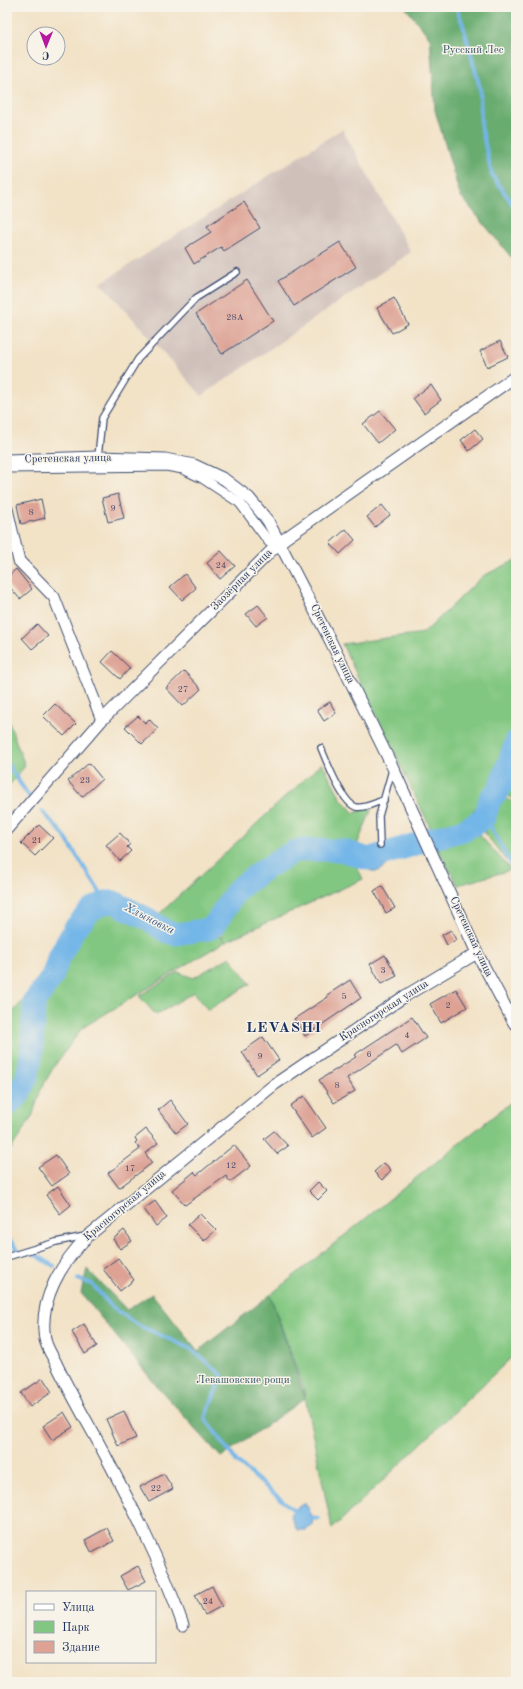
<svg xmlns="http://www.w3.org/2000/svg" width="523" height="1689" viewBox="0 0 523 1689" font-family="'Old Standard TT',serif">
<rect width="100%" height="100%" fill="#f7f3e8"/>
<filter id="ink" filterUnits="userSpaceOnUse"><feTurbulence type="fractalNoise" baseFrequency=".025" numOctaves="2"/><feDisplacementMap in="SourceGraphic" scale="8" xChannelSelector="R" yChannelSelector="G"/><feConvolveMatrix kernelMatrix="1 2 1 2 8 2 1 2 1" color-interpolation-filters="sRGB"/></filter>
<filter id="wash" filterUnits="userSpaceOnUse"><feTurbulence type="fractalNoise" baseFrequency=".012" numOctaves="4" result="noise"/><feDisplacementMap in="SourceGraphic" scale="16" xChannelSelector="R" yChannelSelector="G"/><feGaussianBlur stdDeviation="0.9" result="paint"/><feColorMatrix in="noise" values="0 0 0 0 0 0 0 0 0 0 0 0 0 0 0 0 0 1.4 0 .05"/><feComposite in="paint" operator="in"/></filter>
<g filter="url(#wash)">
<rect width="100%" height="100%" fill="#f2e2c6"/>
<path fill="#cfc0ba" d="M342,129L411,252L202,396L101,283Z"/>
<path fill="#82c781" stroke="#4e7b70" d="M516,560V715L502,773L468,818L431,829L342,644L424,633L483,576Z
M7,717L25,766L7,788Z
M516,760V800L503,793Z
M322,763L342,800L354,813L373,806L357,845L291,848L234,886L212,921L168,925L157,916Z
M501,795L516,804V865L506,860L484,832L485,816Z
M477,832L511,870L458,885L433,841Z
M309,853L352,857L363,879L224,942L82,1028L55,1065L41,1089L32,1117L7,1155V1017C29,999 40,973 58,951C73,933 89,919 110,907L172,942L215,930L224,941L220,930C225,920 228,910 234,901C248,876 283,862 309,853Z
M230,957L250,984L208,1010L194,992L156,1015L139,996L178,972L193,978Z
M516,1098V1353L332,1529L303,1387L270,1295Z"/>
<path fill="#69ac6f" stroke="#426e66" d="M405,7H516V263L460,195L435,110L430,38Z
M87,1269L127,1310L152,1294L198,1351L270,1295L305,1398L221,1457L155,1384L81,1293Z"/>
<path fill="#73b6e8" stroke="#4772a3" d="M389,850H398L404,860L390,858C386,868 379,874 369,870L365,862H360V856L379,854Z
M304,1504H306L313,1518L312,1525L306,1530H297L290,1514L296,1508Z"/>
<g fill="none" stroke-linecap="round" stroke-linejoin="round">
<path stroke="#73b6e8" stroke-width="4" d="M456,7L463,25L480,88L481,126L492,175L516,209
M7,764L31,799
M42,811L63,834L106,902
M485,816L516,873
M7,1237L18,1250
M31,1252L54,1266
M78,1279L92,1284L111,1306L136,1324L191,1349L222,1375L205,1418L237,1462L297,1513
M308,1518L319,1519"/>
<path stroke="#73b6e8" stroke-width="23" d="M430,839L464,830L475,824L485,816L490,799L499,790L516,742
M7,1105L18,1096L27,1077L32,1051L34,1002L52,977L59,957L75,928L92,909L106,902H114L148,919L167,932L176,934L209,929L216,923L228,903L238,889L263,870L293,852L301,850H341L368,859L416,844"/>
</g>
<g id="blocks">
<path fill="#dda294" d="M244,202L260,228L224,251L221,247L194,264L185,248L211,232L207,226Z
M340,242L356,267L294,306L278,281Z
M247,280L273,321L222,354L196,314Z
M394,298L408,324L392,333L377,308Z
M500,341L508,357L487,367L480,351Z
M431,385L441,400L424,413L413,398Z
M380,411L395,429L378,443L363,424Z
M475,429L483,439L469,451L461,440Z
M118,494L124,518L108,522L102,498Z
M41,499L45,518L21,524L17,505Z
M382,505L390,515L375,527L367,517Z
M346,529L355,540L340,554L330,543Z
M221,551L235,566L220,579L207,563Z
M16,569L32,589L20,599L7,584V577Z
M185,574L196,588L182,600L170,587Z
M258,605L268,617L256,626L246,614Z
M37,624L48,636L32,649L22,638Z
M112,651L130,668L120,679L102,662Z
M184,671L201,689L183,706L166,688Z
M330,702L336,713L324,721L317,710Z
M55,704L76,724L64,736L43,716Z
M138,716L145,723L149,719L158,729L142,744L125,727Z
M89,763L102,779L82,797L68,781Z
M39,825L53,838L35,856L21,843Z
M120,833L130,844L127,847L131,851L120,861L106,845Z
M382,886L395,908L386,913L374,891Z
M451,930L456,940L447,945L442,935Z
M385,955L397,976L381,984L370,964Z
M350,980L361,998L305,1036L294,1019L328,997L327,995Z
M456,989L467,1007L441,1023L430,1004Z
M412,1017L426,1038L402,1054L396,1045L347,1078L355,1091L334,1103L319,1080L356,1057L354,1055Z
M263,1037L279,1060L257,1075L242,1052Z
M304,1096L326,1128L312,1138L290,1106Z
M170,1100L188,1124L176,1133L158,1110Z
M146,1129L158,1143L145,1153L152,1163L119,1188L108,1173L140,1149L135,1143L137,1141L135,1138Z
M274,1131L288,1146L277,1154L264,1139Z
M234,1145L251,1166L230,1182L226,1176L185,1205L172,1190L194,1172L197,1175Z
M56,1155L69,1174L52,1186L38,1167Z
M384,1163L391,1170L382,1180L374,1172Z
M318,1182L327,1191L318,1200L309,1191Z
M58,1186L71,1205L60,1214L46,1195Z
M155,1201L167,1218L156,1226L144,1209Z
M200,1214L216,1230L204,1241L188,1225Z
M124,1230L132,1241L120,1249L113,1239Z
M118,1258L134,1280L120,1291L103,1269Z
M84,1324L97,1346L85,1354L72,1332Z
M43,1378L52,1392L30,1407L21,1393Z
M124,1411L136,1438L118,1446L106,1419Z
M64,1412L73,1427L52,1440L43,1426Z
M164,1474L173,1489L149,1502L140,1487Z
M107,1528L114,1541L92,1553L85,1540Z
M138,1566L146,1581L128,1590L120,1576Z
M212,1586L222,1606L205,1615L195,1595Z"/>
</g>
</g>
<g filter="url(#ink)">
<use href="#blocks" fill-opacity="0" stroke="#3b4a6e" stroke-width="1"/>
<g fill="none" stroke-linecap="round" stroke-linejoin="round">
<g stroke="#3b4a6e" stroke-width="8">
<path id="service" d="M98,457L102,418L138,359L196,298L237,272
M321,748C327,762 342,803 356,807C365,809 376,802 384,800
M380,845L379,816L392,770
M7,1257L56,1242L85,1236"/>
</g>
<g stroke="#3b4a6e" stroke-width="11">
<path id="pedestrian" d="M7,468L166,466L183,469L202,478L240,503L269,542"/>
</g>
<g stroke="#3b4a6e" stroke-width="13">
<path id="minor" d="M7,460L98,457L165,459L194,465L224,479L249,498L268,521L331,642L393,768L477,953L514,1023
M7,509L19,561L54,597L102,720
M7,829L102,720L280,542L516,376
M183,1625C161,1561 128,1498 96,1438C82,1413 67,1387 55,1361C51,1354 46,1346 45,1339C38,1300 62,1262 88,1236L275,1084L405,996L477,953"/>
</g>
<use href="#service" stroke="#fff" stroke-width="5.5"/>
<use href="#pedestrian" stroke="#fff" stroke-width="9"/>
<use href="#minor" stroke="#fff" stroke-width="11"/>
</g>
</g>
<g text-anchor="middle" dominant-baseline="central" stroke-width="3" stroke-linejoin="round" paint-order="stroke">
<g font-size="9" fill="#4c4c6c">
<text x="235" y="317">28А</text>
<text x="113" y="508">9</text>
<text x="31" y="512">8</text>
<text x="221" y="565">24</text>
<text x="183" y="689">27</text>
<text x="85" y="780">23</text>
<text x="37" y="840">21</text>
<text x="383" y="970">3</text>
<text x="344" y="996">5</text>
<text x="448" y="1005">2</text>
<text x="407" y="1035">4</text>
<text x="369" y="1054">6</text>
<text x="260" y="1056">9</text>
<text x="337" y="1085">8</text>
<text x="231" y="1165">12</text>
<text x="130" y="1168">17</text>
<text x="156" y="1488">22</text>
<text x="208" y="1601">24</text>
</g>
<g font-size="11" fill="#355567" stroke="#f7f3e8">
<text x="473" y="50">Русский Лес</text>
<text x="243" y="1380">Левашовские рощи</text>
</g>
<g font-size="11" fill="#1b2f5e" stroke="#f7f3e8">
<text transform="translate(68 459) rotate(-1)">Сретенская улица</text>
<text transform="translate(242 580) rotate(-45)">Заозёрная улица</text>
<text transform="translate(332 644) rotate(64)">Сретенская улица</text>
<text transform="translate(471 937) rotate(65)">Сретенская улица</text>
<text transform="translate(384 1011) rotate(-33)">Красногорская улица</text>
<text transform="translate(125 1206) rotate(-40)">Красногорская улица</text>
</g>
<g font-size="12" font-style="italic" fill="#355887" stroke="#f7f3e8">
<text transform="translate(149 919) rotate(27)">Хлыновка</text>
</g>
<g font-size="15" font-weight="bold" letter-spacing="1" fill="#1b2f5e" stroke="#f7f3e8">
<text x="284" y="1028">LEVASHI</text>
</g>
</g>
<rect width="523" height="1689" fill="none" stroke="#f7f3e8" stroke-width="24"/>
<rect x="26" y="1591" width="130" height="72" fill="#f7f3e8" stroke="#9fa5b1"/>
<rect x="34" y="1604" width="20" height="6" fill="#ffffff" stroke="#9fa5b1"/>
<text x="62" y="1611" font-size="12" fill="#1b2f5e">Улица</text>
<rect x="34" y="1621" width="20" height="12" fill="#82c781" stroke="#9fa5b1"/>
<text x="62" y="1631" font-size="12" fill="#1b2f5e">Парк</text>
<rect x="34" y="1641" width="20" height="12" fill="#dda294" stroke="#9fa5b1"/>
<text x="62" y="1651" font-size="12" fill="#1b2f5e">Здание</text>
<g transform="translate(46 46) rotate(181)"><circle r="19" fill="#f7f3e8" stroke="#9fa5b1"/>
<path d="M0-3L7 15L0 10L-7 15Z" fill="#b5179e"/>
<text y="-6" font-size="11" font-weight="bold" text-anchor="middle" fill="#1b2f5e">С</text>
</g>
</svg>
